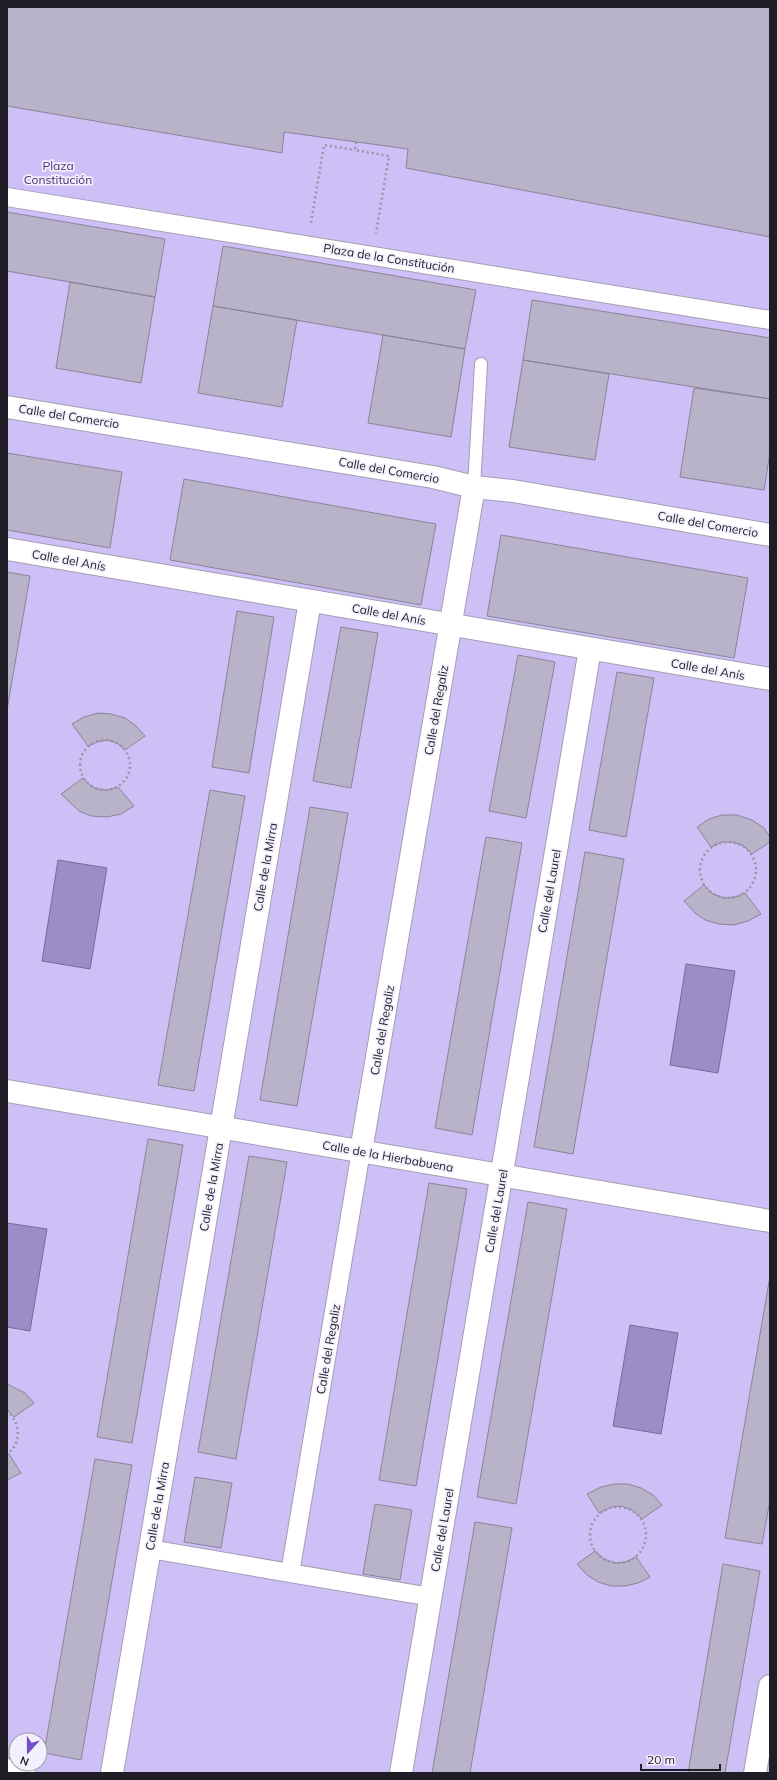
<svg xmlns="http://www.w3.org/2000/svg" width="777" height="1780" viewBox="0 0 777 1780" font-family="Mulish,sans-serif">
<rect width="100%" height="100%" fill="#e6e1f8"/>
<path fill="#cec0f6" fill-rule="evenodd" d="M7,7H770V1773H7ZM16,1740H40V1764H16Z"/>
<path fill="#9c8cc8" stroke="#766b97" d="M58,860L107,868L90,969L42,961Z
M686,964L735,971L718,1073L670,1065Z
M7,1223L47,1229L30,1331L7,1327Z
M630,1325L678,1333L661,1434L613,1426Z"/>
<path fill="#b8b3c9" stroke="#898498" d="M7,7H770V237L406,168L408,149L284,132L282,153L7,106Z
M7,212L165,239L155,297L7,271Z
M223,246L476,290L465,349L213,306Z
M70,282L155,297L141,383L56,368Z
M532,300L770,338V399L523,360Z
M213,306L297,320L282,407L198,393Z
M383,335L465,349L451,437L368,423Z
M523,360L609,374L595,460L509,447Z
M694,388L770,399V452L764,490L680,477Z
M7,453L122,472L110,548L7,530Z
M184,479L436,524L421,605L170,560Z
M501,535L748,578L734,658L487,616Z
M7,572L30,576L7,710Z
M237,611L274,617L249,773L212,767Z
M341,627L378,633L351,788L313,781Z
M518,655L555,662L526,818L489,811Z
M617,672L654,678L626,837L589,830Z
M98,713L111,714L125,718L136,726L145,736L125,750L117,743L107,740L97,742L88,746L72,724L84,717Z
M83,778L90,785L97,789L107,790L118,787L134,806L121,814L107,817L91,816L79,811L61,794Z
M210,790L245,796L194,1091L158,1085Z
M310,807L348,813L297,1106L260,1100Z
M722,815H737L752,820L764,828L770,837V842L752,854L744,846L733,842H722L711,847L697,827L709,819Z
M486,837L522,843L472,1135L435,1128Z
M585,852L624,859L573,1154L534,1147Z
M704,885L713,894L724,898L735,897L745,893L761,914L748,921L734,925L719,924L705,920L695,913L684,901Z
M148,1139L183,1145L132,1443L97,1437Z
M249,1156L287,1162L236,1459L198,1452Z
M429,1183L467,1189L416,1486L379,1480Z
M528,1202L567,1209L516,1504L477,1497Z
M770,1276V1500L762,1544L725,1538Z
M7,1384L25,1393L34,1403L14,1417L7,1410Z
M7,1454H9L21,1473L7,1480Z
M95,1459L132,1465L81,1760L44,1753Z
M195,1477L232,1483L221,1548L184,1542Z
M615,1484H628L641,1488L653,1495L662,1505L642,1519L634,1511L622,1506L611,1507L599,1513L587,1494L601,1487Z
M375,1504L412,1510L400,1580L363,1574Z
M475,1522L512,1528L470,1773H432Z
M595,1551L604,1559L615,1563L626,1562L636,1557L650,1577L638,1583L625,1586H611L598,1582L587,1575L577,1564Z
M723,1564L760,1571L725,1773H688Z"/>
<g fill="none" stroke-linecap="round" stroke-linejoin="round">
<g stroke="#a39eb3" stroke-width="14">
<path id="service" d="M474,487L481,364"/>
</g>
<g stroke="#a39eb3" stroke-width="20">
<path id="pedestrian" d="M7,197L770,320
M150,1549L431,1597
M290,1573L361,1151"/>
</g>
<g stroke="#a39eb3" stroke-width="24">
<path id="minor" d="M7,407L433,477L474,487L513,491L770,535
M7,549L770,679
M7,1091L770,1221
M361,1151L474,487
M7,1770L24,1773
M112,1773L310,601
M401,1773L590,649
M755,1773L770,1686"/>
</g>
<path stroke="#9895a6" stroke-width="2.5" stroke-dasharray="2 3" stroke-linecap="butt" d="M356,142L355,150L389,156L376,233
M311,223L324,145L355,150
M80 765a25 25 0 1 1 50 0a25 25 0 1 1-50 0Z
M700 870a28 28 0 1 1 56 0a28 28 0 1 1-56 0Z
M7,1410C20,1423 23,1442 7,1454
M590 1535a28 28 0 1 1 56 0a28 28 0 1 1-56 0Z"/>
<use href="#service" stroke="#fff" stroke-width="12"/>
<use href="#pedestrian" stroke="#fff" stroke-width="18"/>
<use href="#minor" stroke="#fff" stroke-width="22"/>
</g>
<g text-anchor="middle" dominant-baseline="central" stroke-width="3.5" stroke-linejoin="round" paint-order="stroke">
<g font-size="12" fill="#482f77" stroke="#f3f0fe">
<text x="58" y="165">Plaza<tspan x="58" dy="14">Constitución</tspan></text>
</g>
<g font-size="12" fill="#1f1d25" stroke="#f3f0fe">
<text transform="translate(389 258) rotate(9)">Plaza de la Constitución</text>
<text transform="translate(69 416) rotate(9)">Calle del Comercio</text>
<text transform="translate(389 470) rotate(10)">Calle del Comercio</text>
<text transform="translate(708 524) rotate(10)">Calle del Comercio</text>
<text transform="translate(69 560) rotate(10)">Calle del Anís</text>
<text transform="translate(389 614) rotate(10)">Calle del Anís</text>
<text transform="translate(708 669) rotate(10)">Calle del Anís</text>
<text transform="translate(436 710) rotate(-80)">Calle del Regaliz</text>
<text transform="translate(265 867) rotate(-80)">Calle de la Mirra</text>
<text transform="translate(549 891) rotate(-80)">Calle del Laurel</text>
<text transform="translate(382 1030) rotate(-80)">Calle del Regaliz</text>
<text transform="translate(388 1156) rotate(10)">Calle de la Hierbabuena</text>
<text transform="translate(211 1187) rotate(-80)">Calle de la Mirra</text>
<text transform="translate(496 1211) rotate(-80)">Calle del Laurel</text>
<text transform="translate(328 1349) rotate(-80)">Calle del Regaliz</text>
<text transform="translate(157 1506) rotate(-80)">Calle de la Mirra</text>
<text transform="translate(442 1530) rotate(-80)">Calle del Laurel</text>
</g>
</g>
<rect width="777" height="1780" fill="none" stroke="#1f1d25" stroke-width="16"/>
<g transform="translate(28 1752) rotate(201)"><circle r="19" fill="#f3f0fe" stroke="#9e9ca7"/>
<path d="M0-3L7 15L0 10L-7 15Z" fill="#774cc5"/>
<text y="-6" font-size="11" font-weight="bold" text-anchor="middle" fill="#1f1d25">N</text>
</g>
<path d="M641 1764v6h79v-6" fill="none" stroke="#1f1d25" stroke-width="2"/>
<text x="647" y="1764" font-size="12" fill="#1f1d25" stroke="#f3f0fe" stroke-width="3" paint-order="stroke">20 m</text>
</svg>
